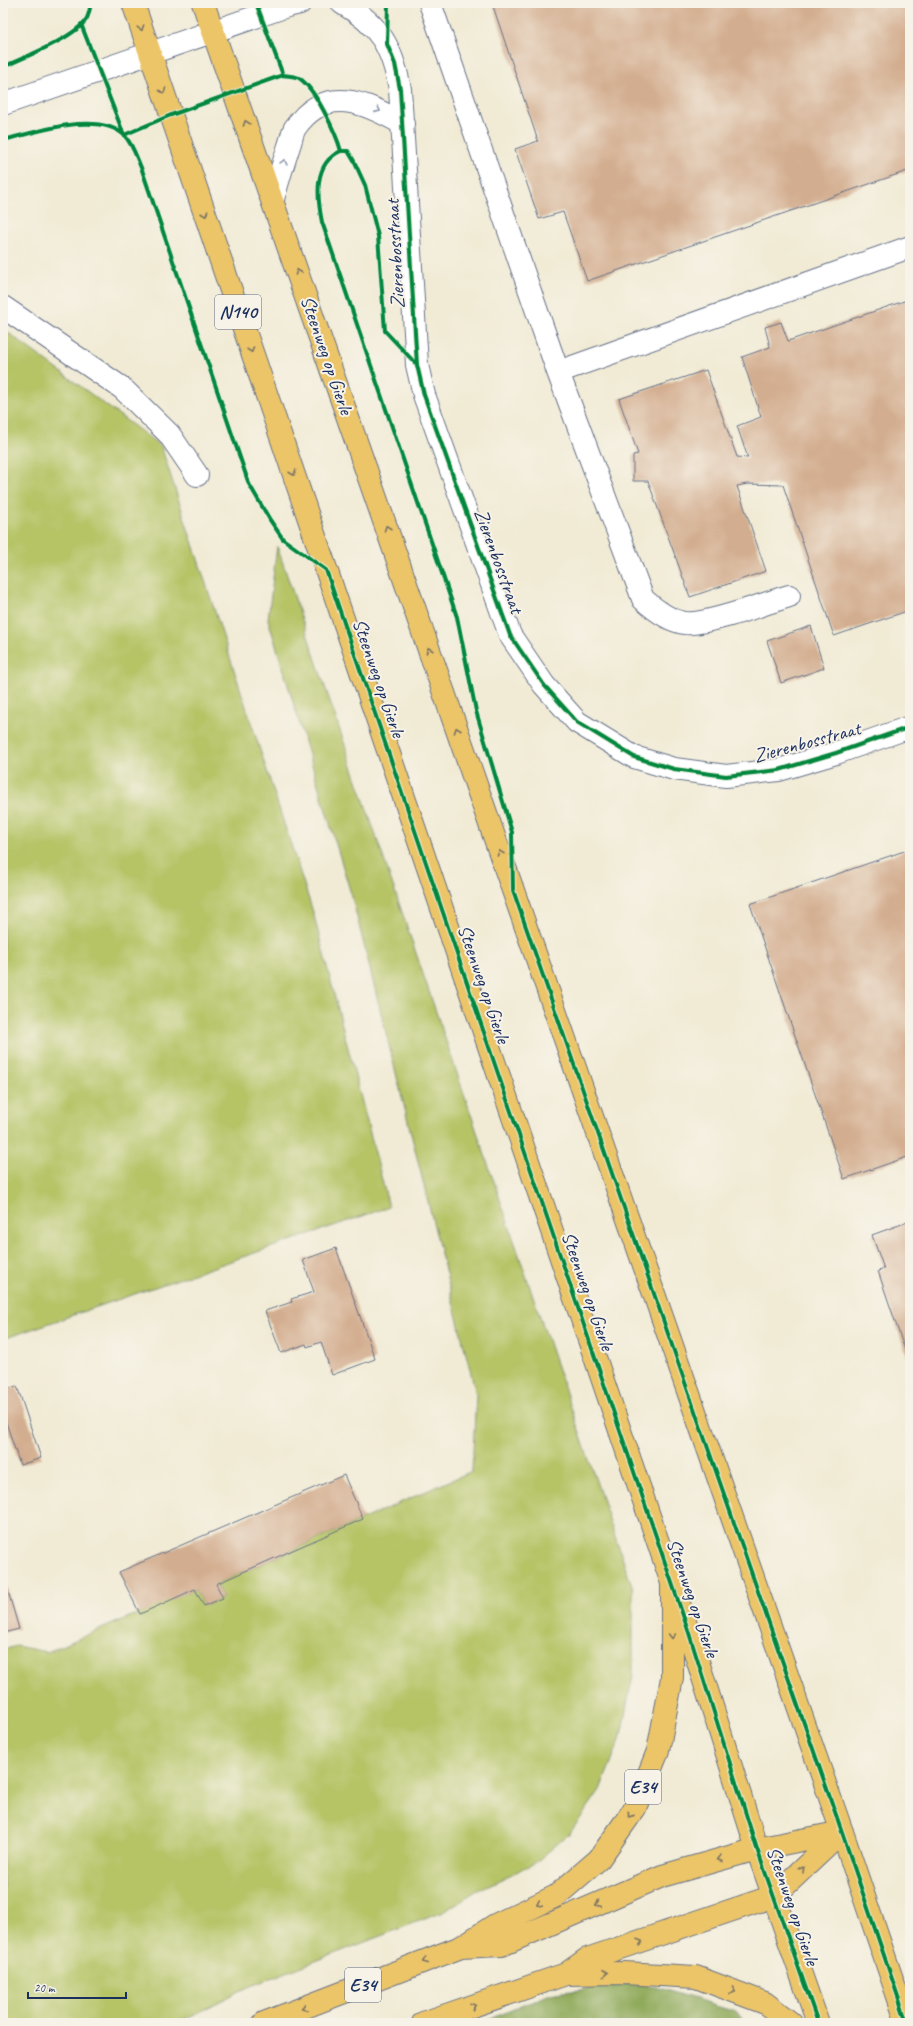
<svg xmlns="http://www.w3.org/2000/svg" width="913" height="2026" viewBox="0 0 913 2026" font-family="Caveat,sans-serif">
<rect width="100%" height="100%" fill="#f7f3e8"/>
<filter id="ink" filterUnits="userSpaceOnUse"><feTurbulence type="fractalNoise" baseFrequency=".025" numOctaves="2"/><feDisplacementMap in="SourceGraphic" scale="8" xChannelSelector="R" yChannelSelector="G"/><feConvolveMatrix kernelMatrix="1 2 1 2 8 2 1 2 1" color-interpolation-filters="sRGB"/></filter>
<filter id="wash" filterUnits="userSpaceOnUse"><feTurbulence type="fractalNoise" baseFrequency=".012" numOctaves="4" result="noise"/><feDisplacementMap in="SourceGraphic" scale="16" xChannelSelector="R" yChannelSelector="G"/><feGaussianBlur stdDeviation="0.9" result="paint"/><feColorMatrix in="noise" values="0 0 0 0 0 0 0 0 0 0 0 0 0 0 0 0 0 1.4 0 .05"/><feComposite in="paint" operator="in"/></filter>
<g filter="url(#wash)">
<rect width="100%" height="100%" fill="#f1ebd5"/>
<path fill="#b6c466" stroke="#687a62" d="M3,329L161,446L313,912L389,1207L3,1339Z
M277,546L633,1589V1675L620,1740L600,1790L570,1833L535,1863L476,1891L443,1912L248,1987L177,2023H3V1650L16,1646L47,1652L195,1589L204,1606L223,1598L216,1584L472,1471L476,1394L352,897L268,619Z"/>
<path fill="#90aa5b" stroke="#566c5c" d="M639,1982L736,2011L745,2023H481L549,1994Z"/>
<g id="blocks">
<path fill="#d3ad8f" d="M492,3H910V170L587,281L563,212L539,219L515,149L538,141Z
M910,299V610L834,636L783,485L747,484L737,486L766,571L690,597L648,481H633V455L638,454L619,399L706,370L737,457L748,458L737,426L761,417L742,357L770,347L765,327L781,322L788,341Z
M811,626L824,668L781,683L767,641Z
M910,849V1156L844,1179L750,904Z
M910,1221V1365L878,1271L884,1269L872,1235Z
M336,1248L375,1359L332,1375L321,1342L307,1347L306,1344L281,1353L265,1311L292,1302L291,1299L314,1292L303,1260Z
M17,1386L41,1458L20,1465L3,1413V1390Z
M344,1475L363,1519L216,1584L223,1598L204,1606L195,1589L140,1614L119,1572Z
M3,1574L19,1629L3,1633Z"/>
</g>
</g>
<g filter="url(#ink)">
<use href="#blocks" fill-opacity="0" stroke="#667188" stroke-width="1"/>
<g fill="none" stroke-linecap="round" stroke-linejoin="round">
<g stroke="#667188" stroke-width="24">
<path id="minor" d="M342,3C380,25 392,47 400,89L417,365L424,395L510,635L544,685L577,722L634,757L674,769L726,776L779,770L836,753L910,727
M430,3L558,372L910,247
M3,104L287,6L300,3
M273,199C278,181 283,164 289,146C291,141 292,133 295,128C325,84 365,102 403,124
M3,307L122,388L169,434L197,475
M558,372L643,599C654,609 669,621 685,623C705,626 766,603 789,596"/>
</g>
<g stroke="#667188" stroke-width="24">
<path id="major" d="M133,3L688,1630L757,1849L818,2023
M203,3L842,1832L907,2023"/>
</g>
<g stroke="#667188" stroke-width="24">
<path id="highway" d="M461,1947L502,1945L662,1876L757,1849L842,1832
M566,1974L624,1973L696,1977L765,2003L791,2023
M264,2023L461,1947L495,1925L556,1896L599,1859L635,1808L658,1751L672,1678V1583
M423,2023L566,1974L587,1959L774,1896L842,1832"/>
</g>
<use href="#minor" stroke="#fff" stroke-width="22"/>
<use href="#major" stroke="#ecc569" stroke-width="22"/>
<use href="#highway" stroke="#ecc569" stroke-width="22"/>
<g stroke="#f7f3e8" stroke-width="6">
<path id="cycleway" d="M256,3L283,75
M388,3L387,44L395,64L400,89L417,365L424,395L510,635L544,685L577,722L634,757L674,769L726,776L779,770L836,753L910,727
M81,24L124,135L171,115L283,75C288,76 295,76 299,78C315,88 336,133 341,151
M3,67C23,58 77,37 87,18C89,14 90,8 91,3
M3,140C35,133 97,110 124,135C133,144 137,159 142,170L249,484L270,520L283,539L326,570L688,1630L757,1849L818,2023
M417,365L385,331L378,236L365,185L354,161L348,151H341C313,163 317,197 322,222L457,617L476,711L512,832L513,890L842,1832L907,2023"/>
</g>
<use href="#cycleway" stroke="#00873e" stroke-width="4"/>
</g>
<defs><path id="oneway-chevron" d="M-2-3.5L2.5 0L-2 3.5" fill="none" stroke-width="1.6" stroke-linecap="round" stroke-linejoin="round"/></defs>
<g stroke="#797263">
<use href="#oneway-chevron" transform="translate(141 28) rotate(72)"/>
<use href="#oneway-chevron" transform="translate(163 91) rotate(71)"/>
<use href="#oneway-chevron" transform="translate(246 123) rotate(-109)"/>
<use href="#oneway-chevron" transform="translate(205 214) rotate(71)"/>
<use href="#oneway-chevron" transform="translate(298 272) rotate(-109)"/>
<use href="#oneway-chevron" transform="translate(251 350) rotate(71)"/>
<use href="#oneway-chevron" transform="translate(293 473) rotate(71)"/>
<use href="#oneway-chevron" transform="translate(387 528) rotate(-109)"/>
<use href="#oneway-chevron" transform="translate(429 650) rotate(-109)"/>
<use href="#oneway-chevron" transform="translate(457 730) rotate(-109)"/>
<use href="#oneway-chevron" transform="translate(500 853) rotate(-109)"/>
<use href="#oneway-chevron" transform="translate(672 1636) rotate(90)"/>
<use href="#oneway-chevron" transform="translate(630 1815) rotate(125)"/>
<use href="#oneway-chevron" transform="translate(720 1859) rotate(164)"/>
<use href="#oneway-chevron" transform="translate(802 1869) rotate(-43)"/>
<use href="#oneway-chevron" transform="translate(539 1904) rotate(155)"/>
<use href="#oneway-chevron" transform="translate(598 1904) rotate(157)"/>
<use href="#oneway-chevron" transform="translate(640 1942) rotate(-19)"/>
<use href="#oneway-chevron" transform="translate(425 1961) rotate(159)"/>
<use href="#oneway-chevron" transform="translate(605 1973) rotate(-1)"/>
<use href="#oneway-chevron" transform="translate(733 1991) rotate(21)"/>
<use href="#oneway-chevron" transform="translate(473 2006) rotate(-19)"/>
<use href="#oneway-chevron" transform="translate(304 2008) rotate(159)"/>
</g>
<g stroke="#8d97ae">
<use href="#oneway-chevron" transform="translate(378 110) rotate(24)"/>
<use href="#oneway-chevron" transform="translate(284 162) rotate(-74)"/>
</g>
</g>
<g text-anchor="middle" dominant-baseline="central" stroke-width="4" stroke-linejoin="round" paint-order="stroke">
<g fill="#f7f3e8" stroke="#5d6a87" stroke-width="1">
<rect x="215" y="295" width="46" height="34" rx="3"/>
<rect x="625" y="1770" width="36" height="34" rx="3"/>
<rect x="345" y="1968" width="36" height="34" rx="3"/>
</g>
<g font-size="19" font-weight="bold" fill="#1b2f5e">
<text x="238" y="312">N140</text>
<text x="643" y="1787">E34</text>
<text x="363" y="1985">E34</text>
</g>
<g font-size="20" fill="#1b2f5e" stroke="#f7f3e8">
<text transform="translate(395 254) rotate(-93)">Zierenbosstraat</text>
<text transform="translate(327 355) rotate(71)">Steenweg op Gierle</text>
<text transform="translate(499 561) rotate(70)">Zierenbosstraat</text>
<text transform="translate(379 678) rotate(71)">Steenweg op Gierle</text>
<text transform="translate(807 742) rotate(-15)">Zierenbosstraat</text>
<text transform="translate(484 984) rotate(71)">Steenweg op Gierle</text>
<text transform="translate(588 1291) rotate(71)">Steenweg op Gierle</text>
<text transform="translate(693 1598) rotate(71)">Steenweg op Gierle</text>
<text transform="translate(793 1906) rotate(71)">Steenweg op Gierle</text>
</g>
</g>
<rect width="913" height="2026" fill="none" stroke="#f7f3e8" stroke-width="16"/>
<path d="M28 1992v6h98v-6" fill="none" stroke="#1b2f5e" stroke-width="2"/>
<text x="34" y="1992" font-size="12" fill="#1b2f5e" stroke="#f7f3e8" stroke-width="3" paint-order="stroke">20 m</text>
</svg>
